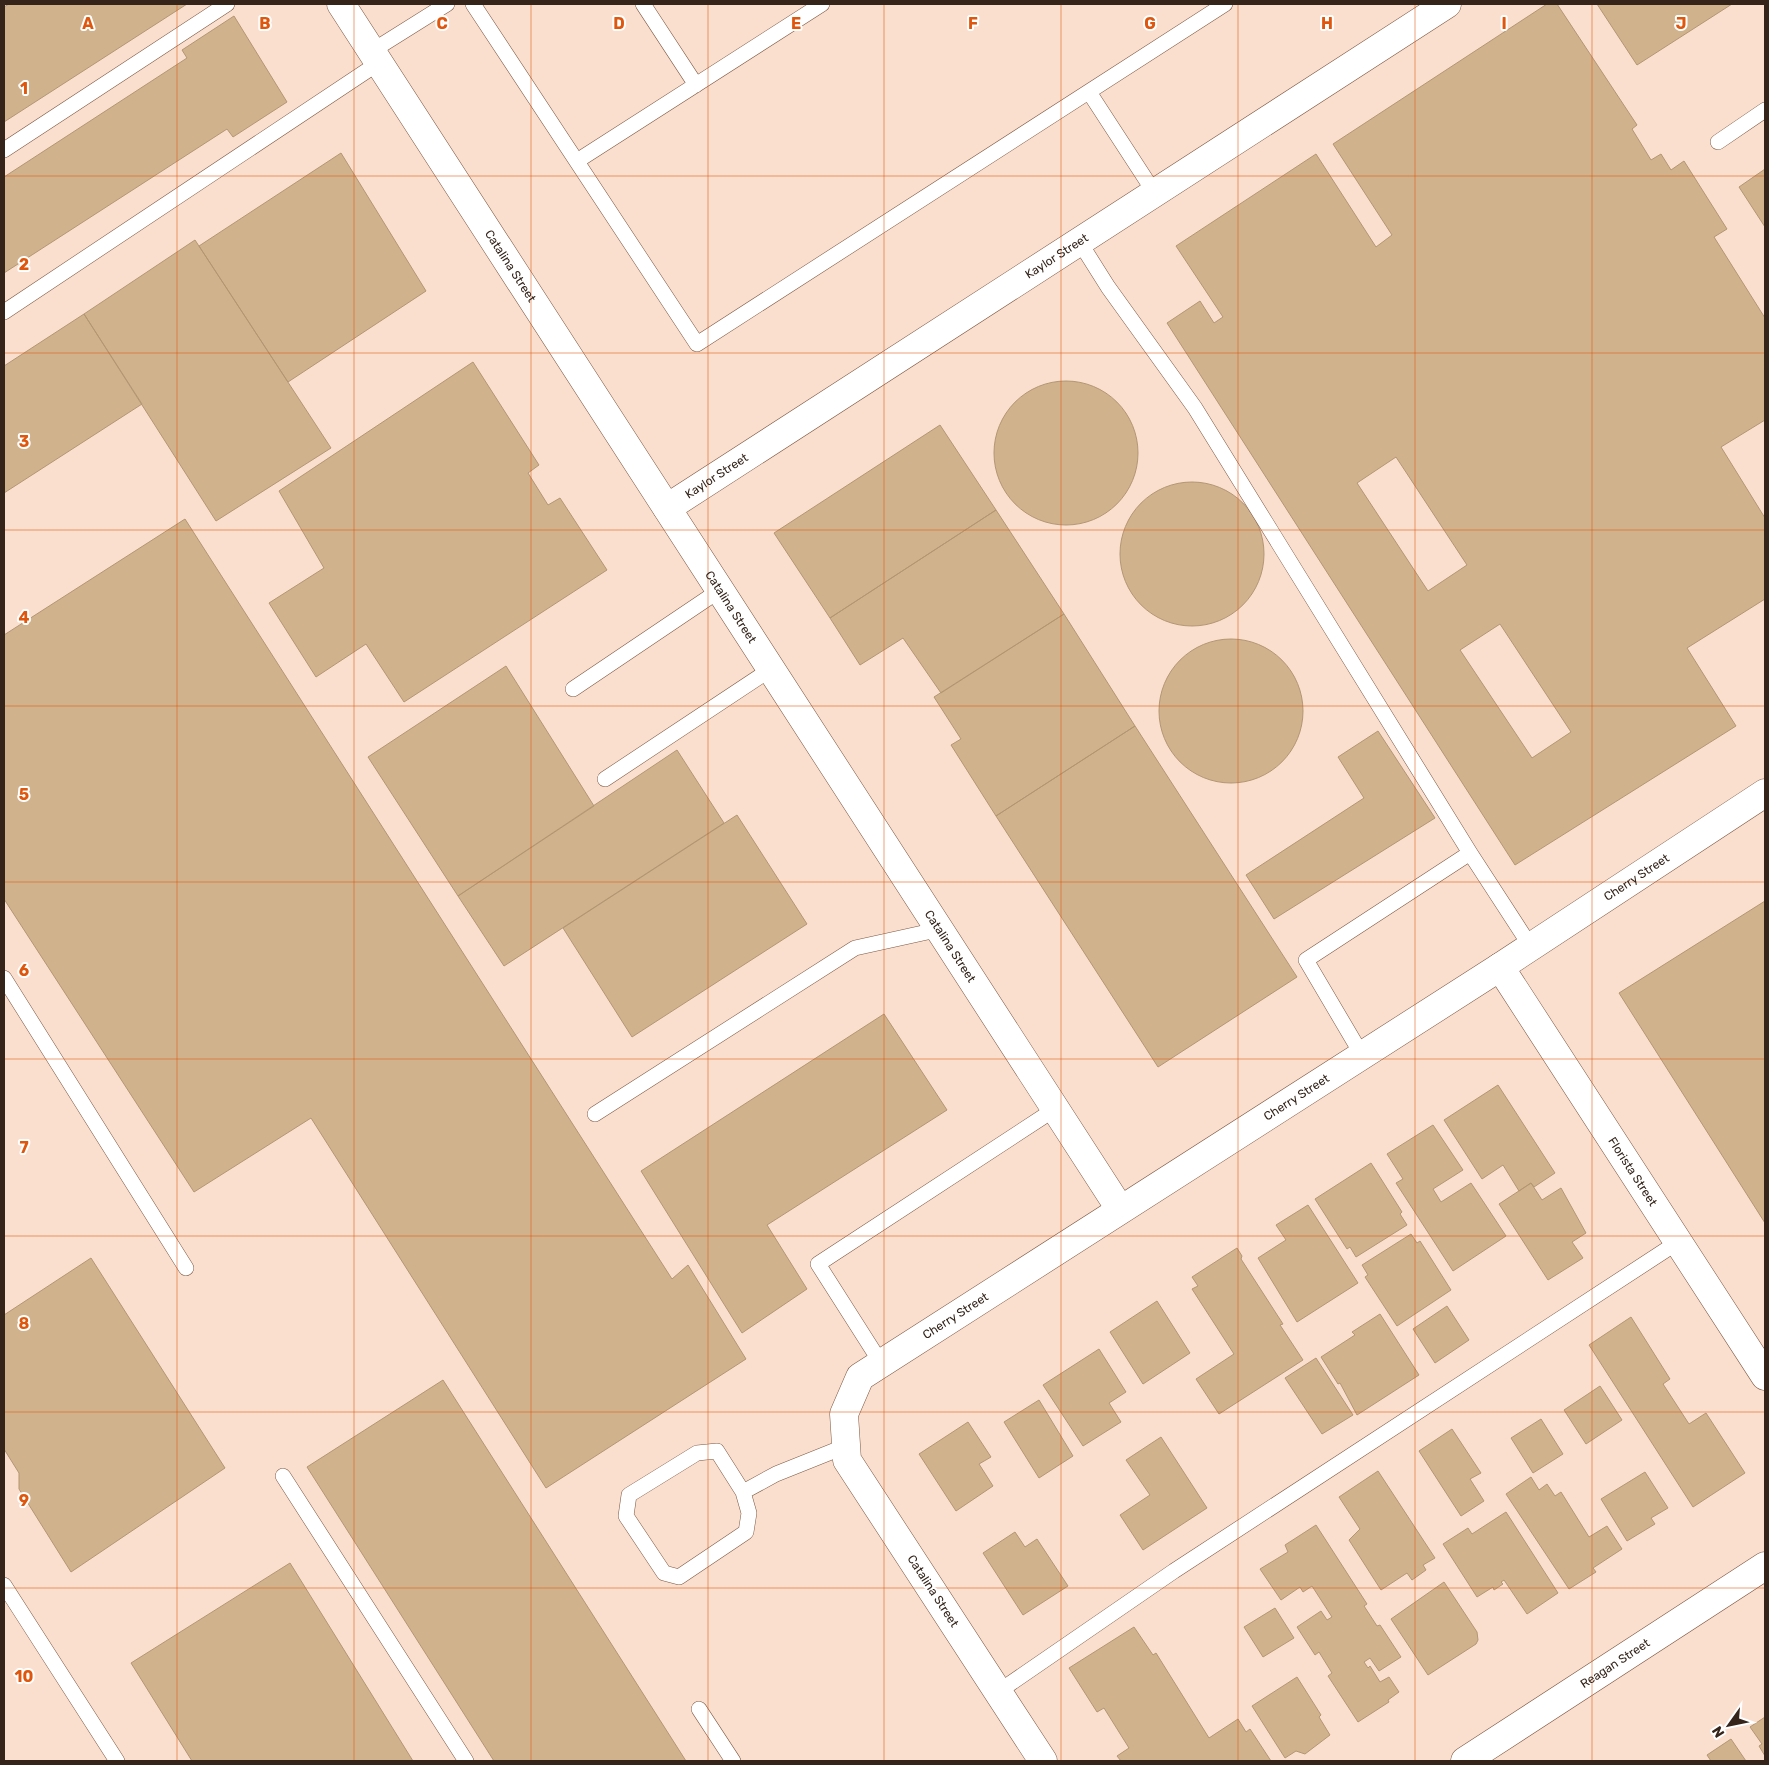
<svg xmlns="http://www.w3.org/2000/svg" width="1769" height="1765" viewBox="0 0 1769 1765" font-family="Rubik,sans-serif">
<rect width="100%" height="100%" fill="#fadfcf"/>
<path fill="#d0b28d" stroke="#b39672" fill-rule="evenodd" d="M9,4H187L4,122V7Z
M1547,4H1557L1637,125L1632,129L1651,160L1661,154L1671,170L1684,161L1727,229L1714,237L1765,318V420L1721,447L1765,518V599L1687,648L1736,726L1515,865L1167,323L1200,301L1214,323L1223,317L1176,246L1316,154L1376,247L1392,235L1333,144ZM1396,457L1467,565L1428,591L1357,483ZM1500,624L1571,732L1532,758L1460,650Z
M1597,4H1732L1637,65Z
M234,16L287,102L233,137L227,129L4,273V177L187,58L182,50Z
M341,153L426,291L288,382L199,246Z
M1765,169V227L1739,187Z
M195,240L331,448L216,521L84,314Z
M84,314L142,404L4,493V366Z
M473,362L539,465L528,473L548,505L560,498L607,570L404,702L366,644L316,677L269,603L324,568L279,491Z
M994 453a72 72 0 1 1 144 0a72 72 0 1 1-144 0Z
M940,425L996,510L830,618L774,533Z
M1120 554a72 72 0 1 1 144 0a72 72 0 1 1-144 0Z
M996,510L1064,614L941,693L903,638L860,665L830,618Z
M185,519L672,1279L688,1265L746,1359L546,1488L311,1118L194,1192L4,899V635Z
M1064,614L1135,726L996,816L951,745L961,739L934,697Z
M1159 711a72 72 0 1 1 144 0a72 72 0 1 1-144 0Z
M506,666L594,806L458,896L368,757Z
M1135,726L1297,977L1158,1067L996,816Z
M1378,731L1435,818L1274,919L1246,875L1364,798L1338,757Z
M677,750L724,823L504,966L458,896Z
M737,815L807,924L632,1037L563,928Z
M1765,901V1223L1619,993Z
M884,1014L947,1110L767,1225L807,1289L742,1333L641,1171Z
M1498,1085L1555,1173L1534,1187L1531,1183L1519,1191L1503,1165L1482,1179L1444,1120Z
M1433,1125L1463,1170L1433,1189L1441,1202L1471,1183L1506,1236L1453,1271L1396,1183L1403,1179L1387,1154Z
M1371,1163L1402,1212L1400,1214L1407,1225L1356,1257L1350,1247L1347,1249L1315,1199Z
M1531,1183L1542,1200L1561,1188L1586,1233L1572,1242L1583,1258L1548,1280L1499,1204Z
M1308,1205L1358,1283L1297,1322L1258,1258L1286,1240L1276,1225Z
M1411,1234L1417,1243L1420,1241L1451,1290L1397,1326L1365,1277L1368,1275L1362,1265Z
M1237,1248L1242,1256L1241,1259L1283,1324L1280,1325L1303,1360L1219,1414L1196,1379L1234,1354L1192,1289L1198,1286L1192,1277Z
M91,1258L225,1468L71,1572L19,1489V1473L4,1449V1315Z
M1157,1301L1190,1353L1143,1384L1110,1332Z
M1447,1306L1469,1340L1435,1363L1413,1329Z
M1380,1314L1419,1375L1357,1415L1340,1383L1338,1384L1321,1357L1355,1335L1352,1332Z
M1631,1317L1670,1379L1663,1384L1689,1424L1706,1413L1745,1473L1693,1507L1589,1345Z
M1099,1349L1126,1392L1109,1403L1121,1422L1083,1446L1043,1385Z
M1316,1358L1353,1415L1322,1434L1285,1378Z
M443,1380L686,1761H494L307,1467Z
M1600,1386L1622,1420L1586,1444L1564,1410Z
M1039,1400L1073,1456L1039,1478L1004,1422Z
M1541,1419L1563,1454L1533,1473L1511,1438Z
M968,1422L991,1457L979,1464L993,1486L956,1511L919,1454Z
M1452,1429L1481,1473L1470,1479L1484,1501L1461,1516L1419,1451Z
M1161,1437L1207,1508L1143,1550L1120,1515L1150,1495L1126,1460Z
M1378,1471L1435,1558L1423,1565L1426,1570L1412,1580L1407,1573L1381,1590L1349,1540L1360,1529L1339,1497Z
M1645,1472L1668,1508L1651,1518L1655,1524L1627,1541L1601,1499Z
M1531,1477L1539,1490L1547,1484L1555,1496L1561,1492L1589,1537L1607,1526L1622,1549L1593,1568L1596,1572L1569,1589L1506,1494Z
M1506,1512L1558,1593L1527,1614L1504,1580L1501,1582L1503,1584L1494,1590L1493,1587L1477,1597L1443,1544L1468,1528L1472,1534Z
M1316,1525L1367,1604L1364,1606L1377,1626L1380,1625L1401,1657L1379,1671L1370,1658L1364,1662L1368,1668L1370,1666L1380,1682L1389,1677L1399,1692L1388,1700L1389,1702L1358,1722L1328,1676L1332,1673L1319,1652L1315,1655L1297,1627L1321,1611L1327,1620L1332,1617L1312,1586L1303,1592L1300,1587L1281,1600L1260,1569L1288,1552L1285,1545Z
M1015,1532L1025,1547L1037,1539L1068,1586L1023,1615L983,1553Z
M290,1563L413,1761H192L131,1663Z
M1444,1582L1477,1632L1478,1640L1476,1644L1428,1675L1391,1619Z
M1275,1608L1294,1638L1263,1657L1244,1627Z
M1134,1627L1153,1655L1156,1653L1209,1738L1238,1719L1246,1732L1250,1729L1271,1761H1121L1117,1756L1129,1748L1104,1708L1097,1712L1069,1668Z
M1297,1677L1321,1715L1319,1717L1330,1735L1305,1754L1296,1751L1285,1758L1252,1706Z
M1765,1717V1756L1759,1746L1762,1744L1750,1727Z
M1731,1739L1746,1761H1711L1707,1755Z"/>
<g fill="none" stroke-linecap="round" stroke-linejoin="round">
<g stroke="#7e5841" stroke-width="16">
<path id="lane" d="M473,4L697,344L1225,4
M643,4L696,85
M372,51L447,4
M1089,92L1154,192
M1718,142L1765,110
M4,150L227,4
M577,161L822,4
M1079,241L1108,287L1195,408L1470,853L1531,947
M4,312L380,62
M573,689L720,590
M605,779L771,669
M4,978L186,1268
M1362,1055L1306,960L1470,853
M595,1114L855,948L941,929
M881,1363L818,1264L1055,1109
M283,1476L466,1761
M743,1492L749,1513L746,1532L679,1577L664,1573L626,1516L629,1495L697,1453L717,1451L743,1492L776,1474L846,1446
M4,1585L117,1761
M998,1692L1174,1571L1678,1242
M699,1709L733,1761"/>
</g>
<g stroke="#7e5841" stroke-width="29">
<g id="street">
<path id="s1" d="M341,4L1120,1209"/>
<path id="s2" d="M667,508L1447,4"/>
<path id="s3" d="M1500,967L1765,1376"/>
<path id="s4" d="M1043,1761L847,1460L844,1414L860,1377L1500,967L1765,793"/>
<path id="s5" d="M1465,1761L1765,1566"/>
</g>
</g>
<use href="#lane" stroke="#fff" stroke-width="15"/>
<use href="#street" stroke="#fff" stroke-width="28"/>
</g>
<path fill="none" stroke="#df560d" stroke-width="1" stroke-opacity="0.55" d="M177,4V1761M354,4V1761M531,4V1761M708,4V1761M884,4V1761M1061,4V1761M1238,4V1761M1415,4V1761M1592,4V1761M4,176H1765M4,353H1765M4,530H1765M4,706H1765M4,882H1765M4,1059H1765M4,1236H1765M4,1412H1765M4,1588H1765"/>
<g text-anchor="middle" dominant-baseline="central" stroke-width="4" stroke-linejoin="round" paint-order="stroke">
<g font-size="12" fill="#34241a" stroke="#fff">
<text stroke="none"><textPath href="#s2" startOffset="464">Kaylor Street</textPath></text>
<text stroke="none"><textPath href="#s1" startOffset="312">Catalina Street</textPath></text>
<text stroke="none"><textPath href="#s2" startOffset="59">Kaylor Street</textPath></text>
<text stroke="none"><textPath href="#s1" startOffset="718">Catalina Street</textPath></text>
<text stroke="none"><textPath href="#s4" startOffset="1369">Cherry Street</textPath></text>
<text stroke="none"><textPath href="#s1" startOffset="1122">Catalina Street</textPath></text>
<text stroke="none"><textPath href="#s4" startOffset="964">Cherry Street</textPath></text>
<text stroke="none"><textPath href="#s3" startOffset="244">Florista Street</textPath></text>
<text stroke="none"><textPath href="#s4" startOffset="559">Cherry Street</textPath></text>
<text transform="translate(933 1591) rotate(57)">Catalina Street</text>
<text stroke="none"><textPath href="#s5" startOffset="179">Reagan Street</textPath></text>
</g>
</g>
<g font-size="16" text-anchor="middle" font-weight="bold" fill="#df560d" stroke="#fff" stroke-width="4" stroke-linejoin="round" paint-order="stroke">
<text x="88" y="29">A</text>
<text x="265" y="29">B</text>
<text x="442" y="29">C</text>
<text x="619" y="29">D</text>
<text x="796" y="29">E</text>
<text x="973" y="29">F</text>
<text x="1150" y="29">G</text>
<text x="1327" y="29">H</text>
<text x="1504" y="29">I</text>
<text x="1681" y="29">J</text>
<text x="24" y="94">1</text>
<text x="24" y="270">2</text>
<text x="24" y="447">3</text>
<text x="24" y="623">4</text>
<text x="24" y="800">5</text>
<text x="24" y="976">6</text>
<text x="24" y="1153">7</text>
<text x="24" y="1329">8</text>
<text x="24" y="1506">9</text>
<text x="24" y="1682">10</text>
</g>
<rect width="1769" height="1765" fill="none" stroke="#34241a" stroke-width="10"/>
<g transform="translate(1729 1725) rotate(237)" stroke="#ffffff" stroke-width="4" paint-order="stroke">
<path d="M0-4L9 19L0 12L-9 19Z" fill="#34241a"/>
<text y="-8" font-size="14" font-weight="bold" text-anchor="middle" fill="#34241a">N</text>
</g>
</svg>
